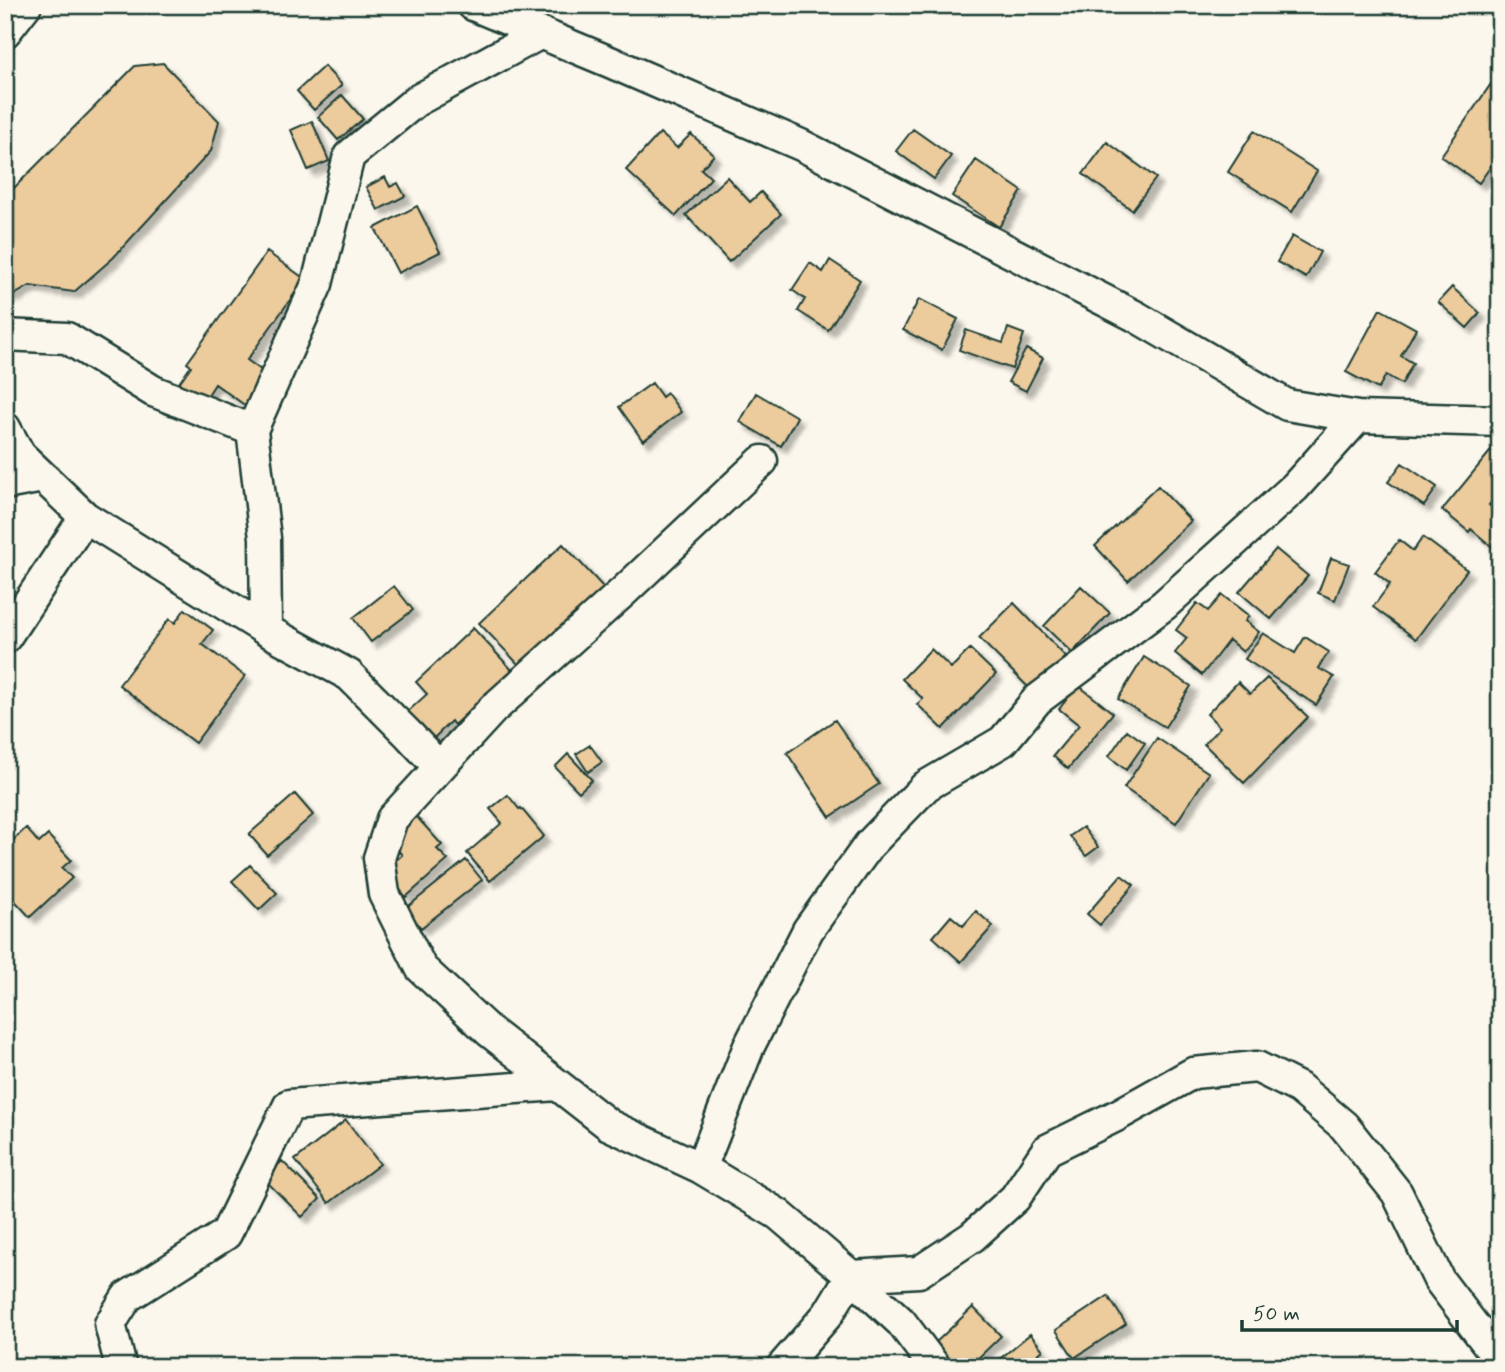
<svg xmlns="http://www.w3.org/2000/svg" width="1505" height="1372" viewBox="0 0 1505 1372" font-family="Mynerve,sans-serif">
<defs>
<filter id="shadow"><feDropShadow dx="6" dy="6" stdDeviation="2" flood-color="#0004"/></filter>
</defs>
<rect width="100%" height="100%" fill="#fbf7ec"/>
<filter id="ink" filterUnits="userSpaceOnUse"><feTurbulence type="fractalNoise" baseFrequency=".0143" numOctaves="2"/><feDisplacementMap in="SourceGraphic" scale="14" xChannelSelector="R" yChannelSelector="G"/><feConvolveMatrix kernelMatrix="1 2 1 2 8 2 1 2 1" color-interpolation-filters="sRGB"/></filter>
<g filter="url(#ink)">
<path fill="#eccb9d" stroke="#1f3d34" stroke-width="2" filter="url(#shadow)" d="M163,63L219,121L211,151L113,258L74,292L30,286L12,296L5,291V197L135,66Z
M324,66L342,85L314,110L297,91Z
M1491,84L1500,90V153L1479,183L1441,156Z
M342,95L363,119L338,140L318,117Z
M312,121L329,161L308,170L291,130Z
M913,129L951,156L934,179L896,151Z
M1254,131L1317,171L1292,212L1228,172Z
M660,133L677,148L691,134L714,155L701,169L711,178L676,216L626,170Z
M1107,142L1156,178L1132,210L1083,174Z
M976,160L1022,191L999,227L952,196Z
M385,177L390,187L398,183L405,196L378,210L366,187Z
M727,177L750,202L761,192L781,214L729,262L686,215Z
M417,206L440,252L398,273L375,228Z
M1292,236L1320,252L1306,278L1277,262Z
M267,252L305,279L247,360L268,375L246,406L215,384L204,401L179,383L191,366L187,363Z
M830,260L860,280L828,330L798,311L805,299L792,290L810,263L823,272Z
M1452,287L1480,313L1467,328L1438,302Z
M919,299L958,319L942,350L903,330Z
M1380,309L1416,329L1401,356L1413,363L1402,384L1386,375L1378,389L1346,372Z
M1008,328L1024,334L1012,369L959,350L966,330L1003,343Z
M1026,349L1043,358L1026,391L1008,382Z
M652,383L662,397L667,393L681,412L643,441L619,407Z
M756,393L797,417L781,446L740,422Z
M1494,447L1500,452V493L1489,505L1500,515V548L1497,551L1471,529L1469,532L1442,510Z
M1402,463L1437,487L1424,506L1388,482Z
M1158,486L1191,521L1128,581L1095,546Z
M1423,537L1467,570L1416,639L1373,607L1390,584L1375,572L1399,540L1413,551Z
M563,544L604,588L521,667L479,623Z
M1276,549L1308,576L1271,619L1239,592Z
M1331,558L1349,564L1335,600L1318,593Z
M394,586L413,610L371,642L353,618Z
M1081,586L1110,613L1072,653L1044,626Z
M1222,595L1249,616L1245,621L1259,632L1243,652L1229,640L1202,675L1175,653L1187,638L1176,630L1197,603L1208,611Z
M1014,603L1066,657L1032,691L979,638Z
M185,609L213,630L202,644L245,676L195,743L119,685L169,619L175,623Z
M473,628L512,670L454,725L451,721L430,742L404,715L427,694L416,682Z
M1263,633L1295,653L1305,637L1329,652L1318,668L1334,677L1316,705L1245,659Z
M931,649L951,668L970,649L996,674L943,729L917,704L923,699L902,679Z
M1144,657L1191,686L1165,727L1118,699Z
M1267,678L1308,717L1244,783L1204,744L1220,727L1207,714L1238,682L1250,694Z
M1078,685L1113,713L1068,769L1053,756L1079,725L1059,709Z
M835,720L879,784L830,817L787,753Z
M1127,730L1145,743L1126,770L1109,756Z
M1157,738L1209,773L1176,823L1124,788Z
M590,745L602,762L588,772L576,754Z
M568,754L592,780L579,792L555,767Z
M295,794L313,815L267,855L249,834Z
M508,795L519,809L521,808L544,836L490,881L467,853L502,823L490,809Z
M416,816L442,845L437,849L448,860L406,897L384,871L402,855L389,840Z
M1083,827L1098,847L1086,856L1070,836Z
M26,828L39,843L48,835L71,860L62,868L72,878L30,917L5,890V848Z
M466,860L482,880L421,928L405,909Z
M250,865L277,893L259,910L232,881Z
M1121,875L1134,885L1100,925L1087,914Z
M976,911L993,926L961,962L933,937L951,916L963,926Z
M346,1120L380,1164L329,1203L295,1160Z
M282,1161L320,1199L302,1217L264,1179Z
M1108,1296L1126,1324L1074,1358L1056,1330Z
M973,1307L1001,1336L969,1367H952L932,1346Z
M1030,1334L1043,1350L1022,1367H1000L996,1362Z"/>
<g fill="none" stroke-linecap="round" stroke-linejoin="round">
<g stroke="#1f3d34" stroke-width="35">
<path id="minor" d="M473,5L610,62L801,145L1135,316L1287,405L1358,417L1500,421
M5,32L26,5
M5,335L67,338L153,391L252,430
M5,428L20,455L85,517L266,630L349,675L409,735L439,767
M762,461L624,591L493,709L392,819L379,858L384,894L421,968L490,1032L609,1125L701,1168L778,1214L851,1276L901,1322L935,1367
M5,484L43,477
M266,630L265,538L252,430L317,284L349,156L416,101L541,33
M5,638L85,517
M701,1168L749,1046L808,930L869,845L926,786L1003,741L1037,700L1164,605L1295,487L1358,417
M851,1276L919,1272L972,1237L1015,1198L1047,1150L1118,1115L1193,1073L1257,1067L1299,1088L1344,1126L1397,1193L1439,1280L1493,1351
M121,1367L110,1324L127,1297L226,1234L289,1105L557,1085
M782,1367L828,1314L851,1276"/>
</g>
<use href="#minor" stroke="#fbf7ec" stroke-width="30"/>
</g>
</g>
<rect width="1505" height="1372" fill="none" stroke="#fbf7ec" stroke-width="28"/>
<rect x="14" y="14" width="1477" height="1344" fill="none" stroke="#1f3d34" stroke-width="2.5" filter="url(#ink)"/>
<path d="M1242 1320v10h215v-10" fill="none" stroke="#1f3d34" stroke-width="3.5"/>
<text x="1253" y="1320" font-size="21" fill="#1f3d34" stroke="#fbf7ec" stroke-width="5" paint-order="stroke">50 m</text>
</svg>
